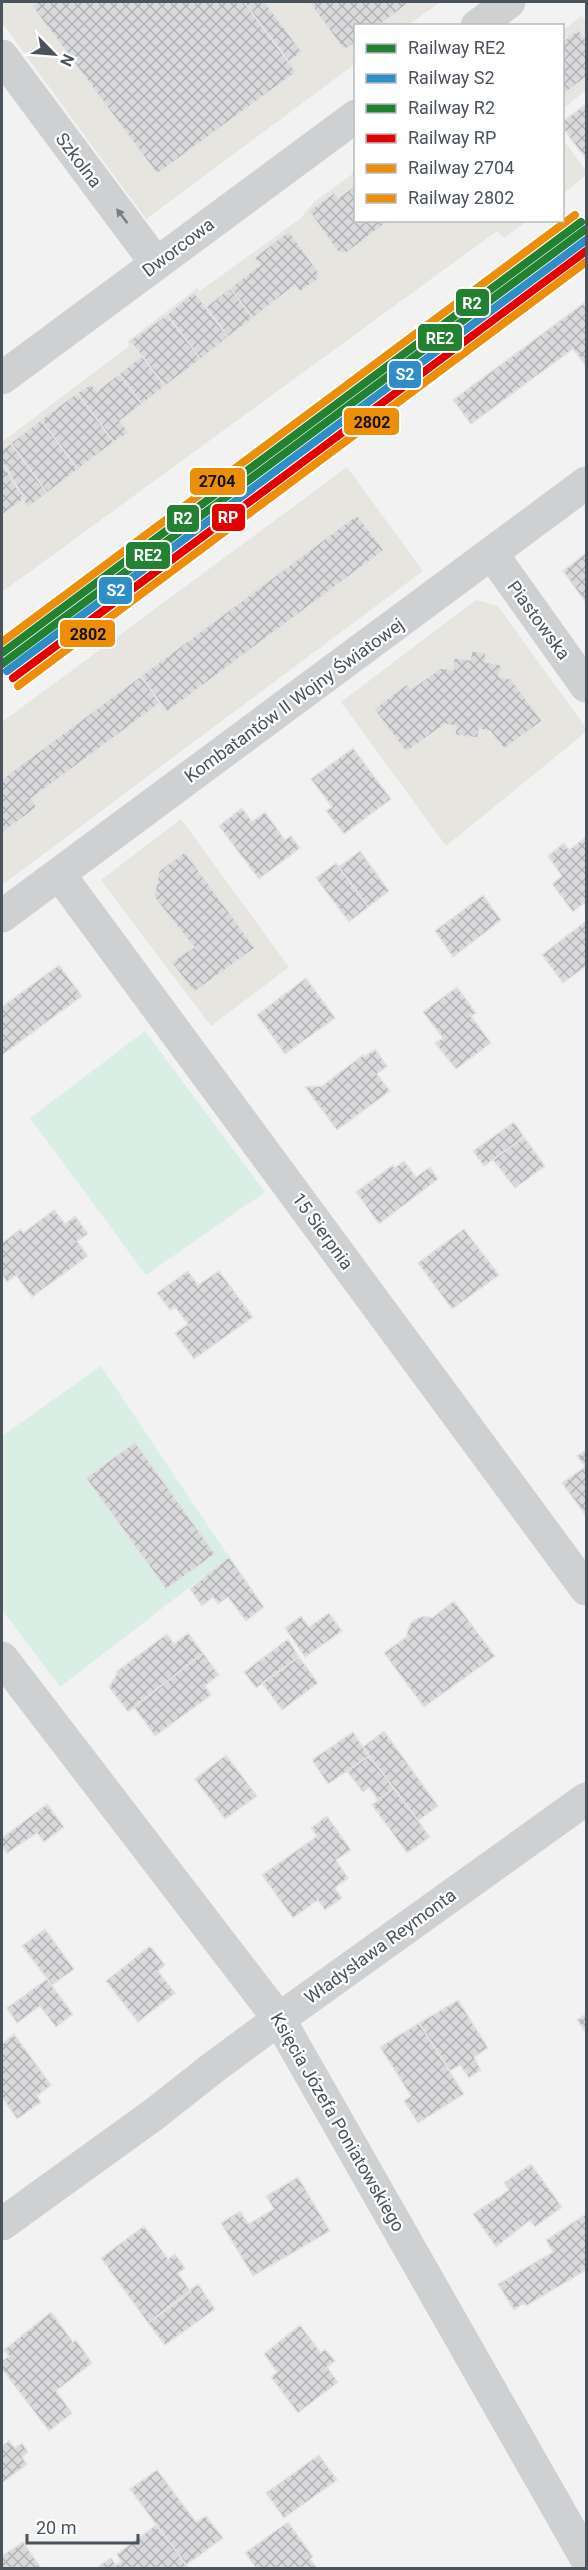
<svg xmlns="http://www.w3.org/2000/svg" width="588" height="2570" viewBox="0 0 588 2570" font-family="Roboto,sans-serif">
<defs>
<pattern id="building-cross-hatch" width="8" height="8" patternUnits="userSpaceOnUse" patternTransform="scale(1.5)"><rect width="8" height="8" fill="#d9d9db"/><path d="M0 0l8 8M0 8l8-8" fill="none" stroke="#b2b3b5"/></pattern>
</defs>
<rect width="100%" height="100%" fill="#f2f2f2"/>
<path fill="#e6e5e0" d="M2,2H441L408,25L356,26L355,64L146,219L2,23Z
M582,16L586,23V90L563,109V30Z
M562,138L586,171V175L563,194Z
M355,172L356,220L527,221L504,238L497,231L2,592V442L129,346L127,342L197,288L200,291L301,218L314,202Z
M347,467L423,571L2,885V722Z
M476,600L498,606L586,728V732L446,846L341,702Z
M181,819L289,967L211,1026L101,880Z"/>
<path fill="#d9eee4" d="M145,1031L265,1192L146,1275L30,1118Z
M101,1366L229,1557L60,1687L2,1610V1436Z"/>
<path fill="url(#building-cross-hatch)" stroke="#e3e3e4" stroke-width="1.5" d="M37,2H244L296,72L157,174L32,6Z
M244,2H265L302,52L289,62Z
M309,2H410L378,26H356V42L344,50Z
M577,28L586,40V77L562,95V42L577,31Z
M586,104V159L562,127V122Z
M356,185V220H390L346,253L338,252L309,211L334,193L338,198Z
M289,231L319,273L318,279L300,292L295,285L253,318L230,288L260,265L254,258Z
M230,288L253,318L228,337L206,307Z
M194,292L228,337L201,359L167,315Z
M584,303L586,307V366L573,349L471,424L453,400Z
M167,315L201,359L165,386L130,341Z
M142,356L165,386L142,404L119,374Z
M119,374L142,404L120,421L129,433L114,442L77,393L91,384L97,391Z
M77,393L114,442L78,469L41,420Z
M41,420L78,469L47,493L11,443Z
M11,443L47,493L28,507L22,499L25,498L8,476L11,474L2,463V450Z
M2,463L25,498L2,515Z
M357,515L384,550L167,712L141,676Z
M586,553V603L563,571Z
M472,651L486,653L485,662L501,665L499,677L511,679L542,721L504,749L490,731L479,729L478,738L455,735L456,726L445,724L406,752L374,709L407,684L411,689L441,668L453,670L454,658L470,660Z
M141,676L160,703L31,799L37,807L2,833V779Z
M353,748L391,799L344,834L326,811L332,807L311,779Z
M242,808L252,822L265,812L285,840L291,836L300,848L259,879L219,826Z
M586,837V905L584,903L573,912L552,884L562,876L548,856L564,843L569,850Z
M360,851L389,891L368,907L339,867Z
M185,852L255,948L194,992L171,962L194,947L154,897L159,871Z
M336,863L368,907L349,922L316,878Z
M483,895L501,920L453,957L435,931Z
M586,921V966L563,983L542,955Z
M59,965L82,996L2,1055V1007Z
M306,978L335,1018L285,1054L257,1015Z
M457,987L476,1013L471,1016L491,1043L456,1069L435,1043L443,1038L423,1012Z
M375,1049L387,1066L377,1074L390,1091L337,1130L305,1087L322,1086L363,1055L364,1057Z
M514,1122L524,1137L484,1166L473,1151Z
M524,1137L545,1166L515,1188L493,1160Z
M404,1161L416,1177L430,1167L438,1179L379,1224L356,1192L393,1165L394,1168Z
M54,1210L65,1224L75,1216L88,1234L77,1241L88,1256L32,1297L16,1275L7,1282L2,1274V1243L21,1229L23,1233Z
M464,1229L499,1275L452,1309L418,1263Z
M188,1271L198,1285L219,1271L253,1317L194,1359L175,1333L188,1324L175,1307L170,1310L157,1293Z
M135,1442L215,1554L166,1589L86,1478Z
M586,1450V1516L562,1483L585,1467L577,1456Z
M229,1557L264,1607L246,1621L228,1597L218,1604L213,1597L202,1606L190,1589Z
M454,1601L495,1656L424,1707L384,1653L406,1637L410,1624L416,1619L424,1616L432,1618Z
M329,1613L342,1631L305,1657L285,1628L301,1616L309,1627Z
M188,1633L203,1653L128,1712L109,1687L117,1674L116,1672L167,1634L174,1644Z
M288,1639L299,1657L256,1688L244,1672Z
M203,1653L219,1675L205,1686L211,1695L155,1736L134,1707Z
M299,1657L318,1683L282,1710L262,1683Z
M384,1731L438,1806L418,1821L363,1747Z
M353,1732L369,1756L328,1784L312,1760Z
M226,1755L257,1796L225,1819L195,1779Z
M369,1756L394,1788L378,1800L369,1787L363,1792L347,1771Z
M394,1788L430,1837L407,1853L372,1805Z
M47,1804L64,1827L44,1842L37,1833L7,1853L2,1846V1838Z
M327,1816L351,1850L336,1860L348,1878L335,1888L342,1898L325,1910L318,1900L293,1918L262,1875L317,1836L311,1828Z
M45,1929L74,1969L52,1985L22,1946Z
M150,1946L165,1965L158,1971L175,1993L138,2022L106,1981Z
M47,1979L73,2014L56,2027L40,2006L17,2023L7,2008Z
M458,2000L488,2048L474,2057L481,2070L469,2078L460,2065L450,2071L419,2023Z
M586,2014V2033L577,2020Z
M419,2023L464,2094L418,2123L404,2101L411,2096L380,2047Z
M14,2034L51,2085L37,2096L41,2102L17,2119L2,2097V2044Z
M531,2164L562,2207L535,2227L530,2220L496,2247L473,2214L509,2190L504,2183Z
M298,2177L330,2231L253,2276L221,2223L240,2211L248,2224L274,2209L266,2196Z
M586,2214V2270L526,2306L524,2303L514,2310L498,2284L553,2252L546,2240Z
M144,2226L168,2259L175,2254L185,2268L178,2273L191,2292L148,2323L101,2258Z
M198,2284L215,2309L165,2345L148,2323Z
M51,2312L73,2342L76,2340L92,2363L56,2391L72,2413L49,2431L2,2369V2361L9,2356L4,2350Z
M300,2325L321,2353L325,2349L335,2361L327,2367L338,2382L298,2413L271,2377L277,2372L264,2354Z
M9,2441L15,2448L22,2443L28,2452L22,2457L27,2464L2,2483V2446Z
M319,2455L337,2480L284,2518L266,2493Z
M157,2470L196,2522L206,2516L223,2538L186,2565L130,2489Z
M288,2522L313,2557L310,2559L317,2568H256L245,2553Z
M156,2525L189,2568H100L99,2566L111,2558L116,2565L121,2562L117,2554Z
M23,2542L41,2568H2V2556Z"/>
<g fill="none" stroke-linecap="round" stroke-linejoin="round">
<path stroke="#ced0d2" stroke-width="33" d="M477,26L509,2
M2,56L156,263
M2,378L356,116
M492,554L586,686
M59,874L586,1589
M2,916L586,483
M2,1658L279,2019L586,2558
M2,2224L153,2115L214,2067L279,2019L586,1799"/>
<g stroke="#fff" stroke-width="12">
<path id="rail-1" d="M2,664L586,229"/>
</g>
<g stroke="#fff" stroke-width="12">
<path id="rail-2" d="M7,671L586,240"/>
</g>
<g stroke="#fff" stroke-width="12">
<path id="rail-3" d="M2,653L581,222"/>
</g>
<g stroke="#fff" stroke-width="12">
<path id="rail-4" d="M13,678L586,251"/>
</g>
<g stroke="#fff" stroke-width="12">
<path id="rail-5" d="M2,642L575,215"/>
</g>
<g stroke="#fff" stroke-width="12">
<path id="rail-6" d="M18,686L586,262"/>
</g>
<use href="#rail-1" stroke="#238132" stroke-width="8"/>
<use href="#rail-2" stroke="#2e8ec7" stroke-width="8"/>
<use href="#rail-3" stroke="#238132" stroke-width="8"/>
<use href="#rail-4" stroke="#e50000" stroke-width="8"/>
<use href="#rail-5" stroke="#ed8e09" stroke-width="8"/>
<use href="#rail-6" stroke="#ed8e09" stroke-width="8"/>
</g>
<defs><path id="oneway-solid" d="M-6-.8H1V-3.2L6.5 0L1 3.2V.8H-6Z" transform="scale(1.5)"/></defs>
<use fill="#787e85" href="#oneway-solid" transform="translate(122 216) rotate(-127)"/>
<g text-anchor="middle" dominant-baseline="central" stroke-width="4.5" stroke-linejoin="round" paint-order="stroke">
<g font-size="18" fill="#4a525c" stroke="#fff">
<text transform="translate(79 160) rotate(53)">Szkolna</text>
<text transform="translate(178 247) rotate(-37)">Dworcowa</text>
<text transform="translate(539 620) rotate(54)">Piastowska</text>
<text transform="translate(294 700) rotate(-36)">Kombatantów II Wojny Światowej</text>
<text transform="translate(323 1231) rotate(54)">15 Sierpnia</text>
<text transform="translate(380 1946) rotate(-36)">Władysława Reymonta</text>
<text transform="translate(338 2122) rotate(60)">Księcia Józefa Poniatowskiego</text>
</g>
</g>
<g stroke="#fff" stroke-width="2">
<rect x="455" y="288" width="35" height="29" rx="6" fill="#238132"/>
<rect x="417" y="323" width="46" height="29" rx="6" fill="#238132"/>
<rect x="388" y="360" width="34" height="29" rx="6" fill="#2e8ec7"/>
<rect x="343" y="407" width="57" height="29" rx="6" fill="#ed8e09"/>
<rect x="189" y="467" width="57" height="29" rx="6" fill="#ed8e09"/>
<rect x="211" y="503" width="35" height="29" rx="6" fill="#e50000"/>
<rect x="166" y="504" width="34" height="29" rx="6" fill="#238132"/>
<rect x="125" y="541" width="46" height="29" rx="6" fill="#238132"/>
<rect x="98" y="576" width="35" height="29" rx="6" fill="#2e8ec7"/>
<rect x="59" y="619" width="57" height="29" rx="6" fill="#ed8e09"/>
</g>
<g font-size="16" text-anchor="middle" font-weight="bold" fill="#fff">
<text x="472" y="309">R2</text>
<text x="440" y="344">RE2</text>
<text x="405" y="380">S2</text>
<text x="228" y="523">RP</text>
<text x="183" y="524">R2</text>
<text x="148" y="561">RE2</text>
<text x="116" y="596">S2</text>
</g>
<g font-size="16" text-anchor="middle" font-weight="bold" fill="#111">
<text x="372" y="428">2802</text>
<text x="217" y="487">2704</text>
<text x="88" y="640">2802</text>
</g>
<rect width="588" height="2570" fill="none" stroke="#4a525c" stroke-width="6"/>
<rect x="354" y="24" width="210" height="198" fill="#ffffff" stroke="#b7babe" stroke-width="1.5"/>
<rect x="366" y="44" width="30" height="9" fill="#238132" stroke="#b7babe" stroke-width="1.5"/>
<text x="408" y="54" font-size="18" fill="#4a525c">Railway RE2</text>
<rect x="366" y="74" width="30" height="9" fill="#2e8ec7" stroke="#b7babe" stroke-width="1.5"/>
<text x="408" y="84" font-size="18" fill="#4a525c">Railway S2</text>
<rect x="366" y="104" width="30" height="9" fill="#238132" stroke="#b7babe" stroke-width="1.5"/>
<text x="408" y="114" font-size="18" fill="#4a525c">Railway R2</text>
<rect x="366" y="134" width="30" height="9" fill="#e50000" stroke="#b7babe" stroke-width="1.5"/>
<text x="408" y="144" font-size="18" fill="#4a525c">Railway RP</text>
<rect x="366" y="164" width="30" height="9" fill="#ed8e09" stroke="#b7babe" stroke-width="1.5"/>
<text x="408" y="174" font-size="18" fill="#4a525c">Railway 2704</text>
<rect x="366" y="194" width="30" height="9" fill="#ed8e09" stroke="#b7babe" stroke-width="1.5"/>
<text x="408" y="204" font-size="18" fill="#4a525c">Railway 2802</text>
<g transform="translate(54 54) rotate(115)" stroke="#ffffff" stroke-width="4.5" paint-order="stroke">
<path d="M0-4.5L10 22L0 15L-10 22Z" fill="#4a525c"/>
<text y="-9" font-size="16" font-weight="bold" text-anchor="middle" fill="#4a525c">N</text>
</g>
<path d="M27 2534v9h111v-9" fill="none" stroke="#4a525c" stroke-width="3"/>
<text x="36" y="2534" font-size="18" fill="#4a525c" stroke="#ffffff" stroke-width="4.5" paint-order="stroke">20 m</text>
</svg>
